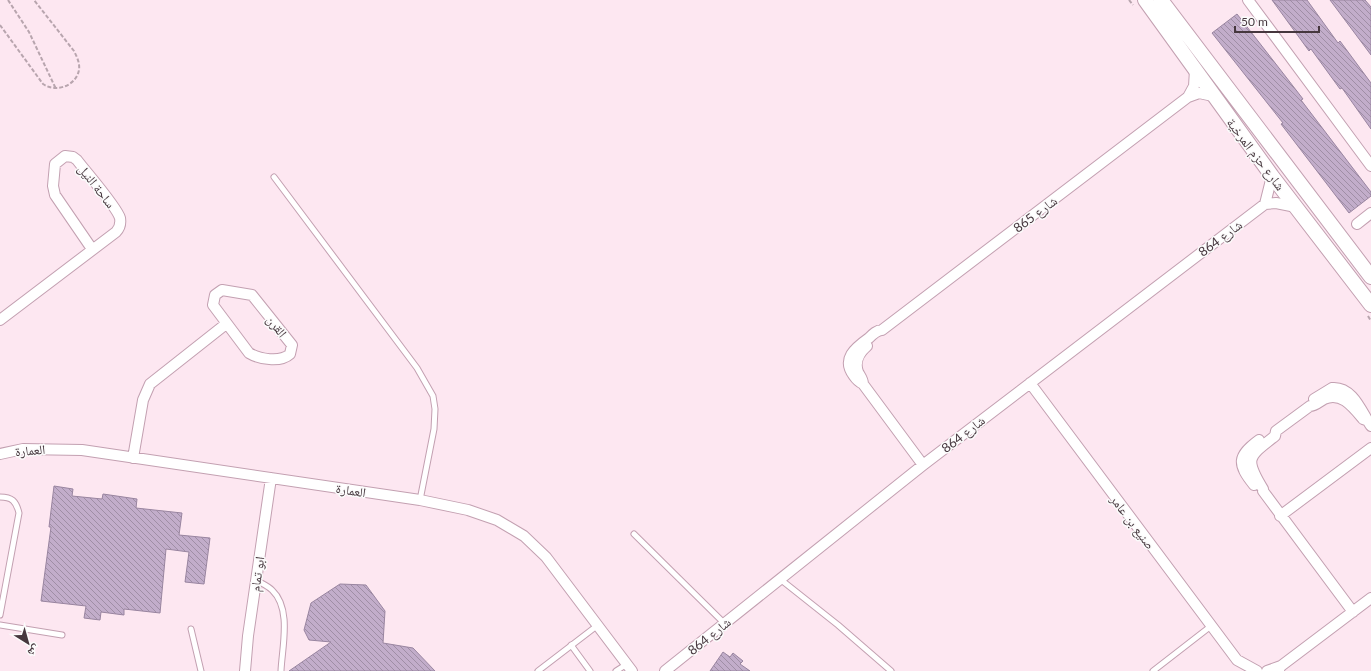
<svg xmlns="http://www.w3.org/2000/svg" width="1371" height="671" viewBox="0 0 1371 671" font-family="Lato,'Noto Naskh Arabic',sans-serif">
<defs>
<pattern id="building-back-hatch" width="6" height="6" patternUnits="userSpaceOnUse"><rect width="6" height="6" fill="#c2adca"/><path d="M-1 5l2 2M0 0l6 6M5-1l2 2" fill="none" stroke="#9f8ea5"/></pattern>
</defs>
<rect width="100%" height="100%" fill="#fde7f1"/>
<path fill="url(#building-back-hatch)" stroke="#9985a0" d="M1272,0H1307L1338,43L1340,41L1371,83V129L1342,88L1340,89L1311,49L1309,51Z
M1330,0H1365L1371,7V55Z
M1237,14L1286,77L1303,99L1301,100L1371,192V196L1349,213L1281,124L1283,123L1212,33Z
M54,486L73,489L72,496L102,499L103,494L137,499L136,508L182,513L179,535L210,538L204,584L185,582L189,552L166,549L160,613L124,609V615L101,612L100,620L84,618L86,606L41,601L51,527H49Z
M340,584L366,585L385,611L383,643L413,648L435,671H289L331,642L309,640L304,630L311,603Z
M723,652L730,657L733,653L743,661L740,664L750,671H710Z"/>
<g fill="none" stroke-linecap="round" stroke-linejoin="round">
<g stroke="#c3a0b1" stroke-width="7">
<path id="lane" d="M274,177L417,368L433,396L435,409L434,429L420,500
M0,497C12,497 16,501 19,513L0,615
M634,534L724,623
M780,579L838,625L891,671
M256,580C261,583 268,586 272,590C292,609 282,647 281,671
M0,625L62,635
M191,629L201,671
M571,645L590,671
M538,671L598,625
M616,671L627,664
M1153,671L1211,626"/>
</g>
<g stroke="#c3a0b1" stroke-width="12">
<path id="street" d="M1248,0L1371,166
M1188,97L1194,86L1195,70
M1265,204L1272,176
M1357,224L1371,213
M222,290L252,295L292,345L290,354C280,363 259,359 249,353L213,305L215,295Z
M0,320L116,232C120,228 121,224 120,218C117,207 86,172 77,160L73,157L65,156L55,164L53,186L55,195L92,249
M867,346C859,353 854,361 858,372C860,376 863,379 863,384L923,465
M1030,383L1237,660L1257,671
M863,384C859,382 856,379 854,376C841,359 855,348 869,338C873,334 877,330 882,330L1188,97L1199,93L1213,96
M1314,399L1332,388C1353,386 1362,413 1371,426
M0,454L23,449L82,450L420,500L468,510L497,520L524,536L546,557L632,671
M133,458L143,400L150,384L226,324
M1254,485C1237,464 1237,456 1259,440
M1280,516L1371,448
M1353,612L1263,491V489C1244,458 1248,457 1275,436L1276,431L1310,406C1315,406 1319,402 1324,399C1341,391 1353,407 1363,419L1366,420
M245,671L248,636L271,478
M665,671L923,465L1265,204L1276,203L1296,207
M1267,671L1281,666
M1278,671L1281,666L1371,598"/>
</g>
<g stroke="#c3a0b1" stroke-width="16">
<path id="secondary" d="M1145,0L1272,176L1371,305
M1161,0L1371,277"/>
</g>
<path stroke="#b8a5ae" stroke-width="2" stroke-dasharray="4 2" stroke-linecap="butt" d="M8,0L29,32L56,89
M1129,0L1133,5
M0,25L43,84C56,93 76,86 79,70C80,63 77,57 74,51L34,0
M1368,316L1371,321"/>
<use href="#lane" stroke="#fff" stroke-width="5"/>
<use href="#street" stroke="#fff" stroke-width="10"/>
<use href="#secondary" stroke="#fff" stroke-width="14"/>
</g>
<g text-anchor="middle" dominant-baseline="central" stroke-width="3" stroke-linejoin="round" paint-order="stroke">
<g font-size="13" fill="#46373e" stroke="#fbfbfb">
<text transform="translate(1256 154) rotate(53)">شارع حزم المرخية</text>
<text transform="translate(97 186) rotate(52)">ساحة النيل</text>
<text transform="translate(1035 214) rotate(-37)">شارع 865</text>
<text transform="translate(1220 238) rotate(-37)">شارع 864</text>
<text transform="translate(277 326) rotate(52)">القرن</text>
<text transform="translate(963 434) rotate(-38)">شارع 864</text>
<text transform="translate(30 450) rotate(-5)">العمارة</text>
<text transform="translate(351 490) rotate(9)">العمارة</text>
<text transform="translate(1133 522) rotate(53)">صنيع بن عامر</text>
<text transform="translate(257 574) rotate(-82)">ابو تمام</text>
<text transform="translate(709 636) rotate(-39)">شارع 864</text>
</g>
</g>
<g transform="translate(28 643) rotate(143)" stroke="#fbfbfb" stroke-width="3" paint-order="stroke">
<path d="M0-3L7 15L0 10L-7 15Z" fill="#46373e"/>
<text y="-6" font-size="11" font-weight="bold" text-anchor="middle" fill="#46373e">ش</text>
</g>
<path d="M1235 26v6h84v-6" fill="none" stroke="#46373e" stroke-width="2"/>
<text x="1241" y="26" font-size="12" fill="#46373e" stroke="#fbfbfb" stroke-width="3" paint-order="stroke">50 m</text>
</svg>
